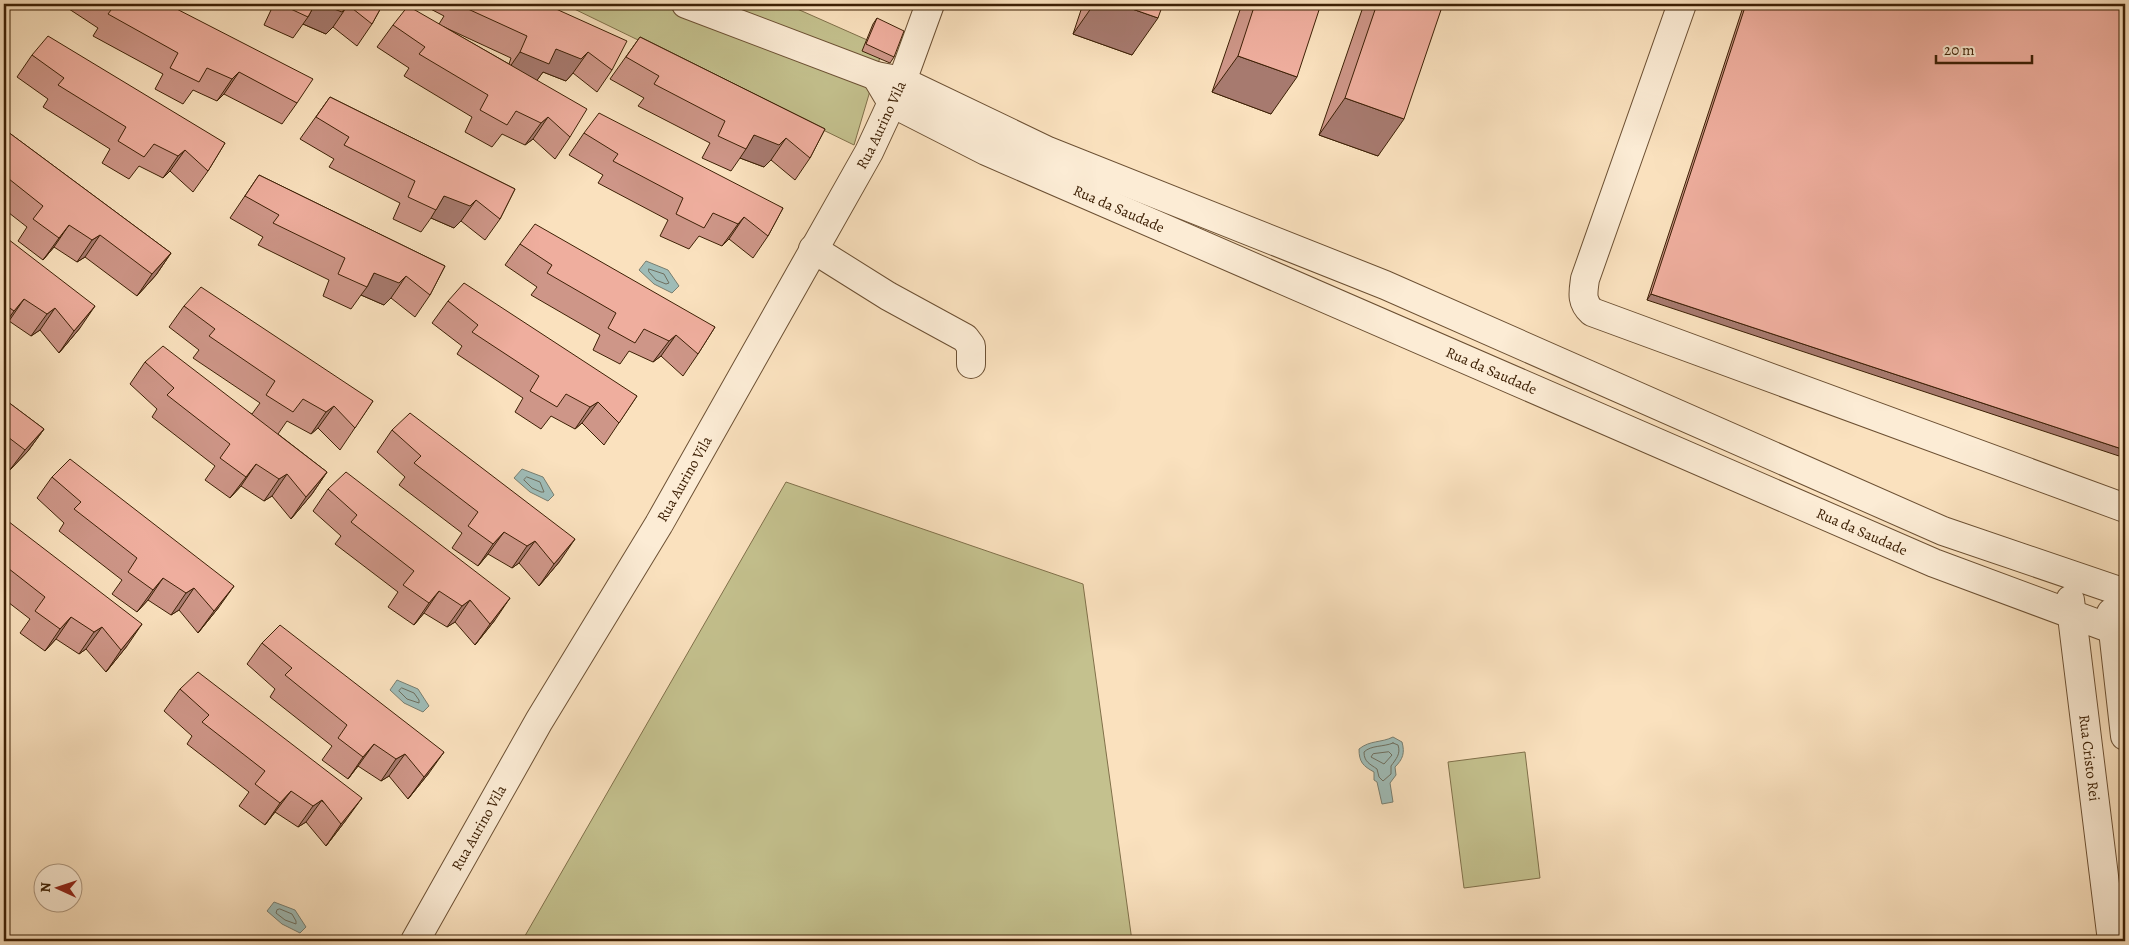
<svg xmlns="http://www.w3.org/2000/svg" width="2129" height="945" viewBox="0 0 2129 945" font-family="Alegreya,serif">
<rect width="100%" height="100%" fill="#fae1be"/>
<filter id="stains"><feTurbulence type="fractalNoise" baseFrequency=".004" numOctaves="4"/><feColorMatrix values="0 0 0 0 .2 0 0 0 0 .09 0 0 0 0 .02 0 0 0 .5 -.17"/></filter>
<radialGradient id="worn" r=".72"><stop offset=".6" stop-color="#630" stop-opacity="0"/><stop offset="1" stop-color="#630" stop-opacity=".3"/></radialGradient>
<path fill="#c4c18e" stroke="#80704a" d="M564,4H786L883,47L854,145Z
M786,482L1083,584L1132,941H522Z
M1525,752L1540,878L1464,888L1448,762Z"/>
<path fill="#9fbcb7" stroke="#787e70" d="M646,261L668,270L679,286L672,293L654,284L639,270Z
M522,469L543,477L554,495L548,501L530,492L514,478Z
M397,680L418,689L429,706L423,712L404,703L390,690Z
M1393,737L1402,742C1405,753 1403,759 1395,767L1396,775L1390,783L1393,802L1382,804L1377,782L1374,780V772C1363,766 1359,762 1359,749C1370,740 1381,743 1393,737Z
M274,902L295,910L306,927L300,933L282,924L267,911Z"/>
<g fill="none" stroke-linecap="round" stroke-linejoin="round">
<path stroke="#6e6e5e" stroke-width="1" d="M649,269L664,274L669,283L666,284L656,280L649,272Z
M527,477L540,482L544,492H541L532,488L524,480Z
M402,688L414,693L419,700V703L407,699L399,691Z
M1393,743L1398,745C1401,754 1396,759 1391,766V774L1383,781L1379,777L1377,769C1370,764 1364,762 1364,752C1371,745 1384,747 1393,743Z
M1389,752L1392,755L1384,764L1371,757L1373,754Z
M280,909L292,914L296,921V924L285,920L276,913L277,910Z"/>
<g stroke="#6c5033" stroke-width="30">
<g id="minor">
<path d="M686,4L876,76L902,81L1048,151L1385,285L1943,531L2125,593"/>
<path d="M1682,4L1585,279C1583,293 1581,302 1592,312L2125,508"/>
<path id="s1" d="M876,76L892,103L986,151L1934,563L2125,634"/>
<path d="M813,249L888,296L965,338L971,346V364"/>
<path id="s2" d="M2070,600L2112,941"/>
<path d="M2111,613L2125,736"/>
<path id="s3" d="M415,941L539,721L659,524L869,152L902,81L930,4"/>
</g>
</g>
<use href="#minor" stroke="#fcecd5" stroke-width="28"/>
</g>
<path fill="#ce9688" stroke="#3d2005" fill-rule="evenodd" d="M67,4H167L297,103L282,124L224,94L217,101L193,90L183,104L155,89L163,74L93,36L98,28L66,7Z
M260,4H383L372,24L357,46L333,27L326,34L303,24L293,38L264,25L271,10Z
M421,4H545L612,70L597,92L573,73L566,81L543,72L537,80L570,137L555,159L533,139L525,145L502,134L492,147L465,132L472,117L404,76L409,68L377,47L393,25L439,24L444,16ZM444,27L511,58L509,64Z
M1083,4H1163L1132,55L1073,34Z
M1242,4H1321L1271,114L1212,92Z
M1364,4H1443L1378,156L1319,135Z
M1744,4H2125L1647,300Z
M877,18L894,57L890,63L862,51L873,24Z
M640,37L825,129L810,158L795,180L771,160L764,167L740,158L731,171L702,158L710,143L638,106L644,98L610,79Z
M32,55L225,143L208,171L193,192L170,171L163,178L139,166L129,179L102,163L110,149L43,107L48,99L17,77Z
M330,97L515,189L500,219L485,240L461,221L454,228L431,218L421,232L393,219L400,203L329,167L334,159L300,139Z
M4,129L171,253L156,275L137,296L85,257L77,262L54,247L43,260L18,241L27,227L4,209Z
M584,133L783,208L768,236L753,258L729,239L722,246L699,236L689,249L660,236L668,220L598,183L603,175L569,155Z
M259,175L445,266L430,295L415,317L391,298L384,305L361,295L351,309L323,296L329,280L258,245L263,237L230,218Z
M4,236L80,328L59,353L40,330L31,336L9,321L4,326Z
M520,244L715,327L698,354L683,376L661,356L653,362L629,351L620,364L593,350L600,335L531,295L537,287L505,265Z
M448,301L637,396L604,445L582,423L575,429L551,416L541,429L515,412L523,398L457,354L462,346L432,323Z
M184,306L373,401L340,450L318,428L311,434L287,421L278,434L327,472L312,494L291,519L272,496L264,501L241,486L230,498L205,480L215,466L152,417L157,409L130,384L145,362L252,414L260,403L193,358L199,350L169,327Z
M4,399L44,429L28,451L9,471L4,467Z
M392,430L560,561L539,586L519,563L512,568L488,554L478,566L452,548L462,533L399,485L405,477L377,452Z
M52,477L219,607L198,633L179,610L171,615L148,600L137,612L112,594L122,580L59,531L64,523L37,498Z
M328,489L495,620L475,645L455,622L447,627L424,613L414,625L388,607L398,592L335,544L341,536L313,511Z
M4,518L127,646L106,672L86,649L79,654L56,639L45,651L20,633L30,619L4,599Z
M262,643L429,773L408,799L389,776L381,781L358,766L348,779L322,760L332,746L270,697L275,689L247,664Z
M2125,667V696L2122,672Z
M180,689L346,820L326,846L306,822L298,827L275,812L265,825L239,806L249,792L187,744L192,736L164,711Z"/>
<path fill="#a77a6f" stroke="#3d2005" d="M315,4H321L348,5L333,27L326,34L303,24L308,17Z
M1094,4H1118L1158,18L1132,55L1073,34Z
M556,49L588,52L573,73L566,81L543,72L533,86L505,74L520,52Z
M1238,56L1297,77L1271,114L1212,92Z
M239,72L224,94L217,101L232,79Z
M1345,98L1404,119L1378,156L1319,135Z
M548,117L533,139L525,145L541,123Z
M754,135L786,138L771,160L764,167L740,158L746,149Z
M185,150L170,171L163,178L178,156Z
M444,196L476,200L461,221L454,228L431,218Z
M744,217L729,239L722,246L738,224Z
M69,225L54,247L43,260L59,238Z
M100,235L85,257L77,262L92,240Z
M171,253L156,275L137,296L152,274Z
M374,273L406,276L391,298L384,305L361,295L367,287Z
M1651,294L2125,450V458L1647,300Z
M24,299L9,321L4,326V325L14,311Z
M95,306L80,328L59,353L74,331Z
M55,308L40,330L31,336L47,314Z
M676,335L661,356L653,362L669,341Z
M598,402L582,423L575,429L590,407Z
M334,406L318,428L311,434L326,412Z
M44,429L28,451L9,471L25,450Z
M256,464L241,486L230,498L246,477Z
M327,472L312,494L291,519L306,497Z
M287,474L272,496L264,501L279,479Z
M504,532L488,554L478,566L493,544Z
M575,539L560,561L539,586L554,564Z
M535,541L519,563L512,568L527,546Z
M163,578L148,600L137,612L153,590Z
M234,586L219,607L198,633L214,611Z
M194,588L179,610L171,615L186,593Z
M439,591L424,613L414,625L429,603Z
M510,598L495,620L475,645L490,624Z
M470,600L455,622L447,627L462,606Z
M71,617L56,639L45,651L60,629Z
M142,624L127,646L106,672L121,650Z
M102,627L86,649L79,654L94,632Z
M374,744L358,766L348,779L363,757Z
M444,752L429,773L408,799L424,777Z
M405,754L389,776L381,781L396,759Z
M291,791L275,812L265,825L280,803Z
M362,798L346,820L326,846L341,824Z
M322,800L306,822L298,827L313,806Z"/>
<path fill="#efae9e" stroke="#3d2005" d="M110,4H167L313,79L297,103L239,72L232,79L207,68L199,82L170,68L178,53L108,14L114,6Z
M280,4H315L308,17Z
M321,4H383L372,24L348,5L342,12Z
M457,4H545L627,41L612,70L588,52L581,59L556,49L549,64L520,52L527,36Z
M1118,4H1163L1158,18Z
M1255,4H1321L1297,77L1238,56Z
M1377,4H1443L1404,119L1345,98Z
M1746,4H2125V450L1651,294Z
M408,6L587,109L570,137L548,117L541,123L516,111L507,125L480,110L488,95L419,54L425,47L393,25Z
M877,18L904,31L894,57L866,44Z
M48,36L225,143L208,171L185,150L178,156L154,144L144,157L118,141L126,127L58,85L64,78L32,55Z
M640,37L825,129L810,158L786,138L779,145L754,135L746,149L718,136L725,121L654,84L659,76L626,57Z
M330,97L515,189L500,219L476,200L470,206L444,196L436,210L408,197L415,181L344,145L349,137L316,117Z
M599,113L783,208L768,236L744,217L738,224L713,213L704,228L676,214L683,198L613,161L618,154L584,133Z
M4,129L171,253L152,274L100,235L92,240L69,225L59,238L33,219L43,206L4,175Z
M259,175L445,266L430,295L406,276L399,283L374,273L367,287L338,274L345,258L273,223L279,215L245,196Z
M535,224L715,327L698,354L676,335L669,341L644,329L635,343L608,328L616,313L547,273L552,265L520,244Z
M4,236L95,306L74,331L55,308L47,314L24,299L14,311L4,304Z
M464,283L637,396L619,423L598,402L590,407L566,394L557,407L530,391L539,376L472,332L478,325L448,301Z
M201,287L373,401L355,428L334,406L326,412L303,399L293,412L266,395L275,381L209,336L215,329L184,306Z
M163,346L327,472L306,497L287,474L279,479L256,464L246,477L220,458L230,444L167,395L174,388L145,362Z
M4,399L44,429L25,450L4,434Z
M410,413L575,539L554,564L535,541L527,546L504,532L493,544L468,526L478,512L414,463L421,456L392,430Z
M70,459L234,586L214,611L194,588L186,593L163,578L153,590L128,572L137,558L74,509L81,502L52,477Z
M346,472L510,598L490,624L470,600L462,606L439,591L429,603L403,585L414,571L351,522L357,515L328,489Z
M4,518L142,624L121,650L102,627L94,632L71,617L60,629L35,611L45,597L4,565Z
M280,625L444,752L424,777L405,754L396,759L374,744L363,757L338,738L347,725L285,675L292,668L262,643Z
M198,672L362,798L341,824L322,800L313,806L291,791L280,803L255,784L265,771L202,722L209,715L180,689Z"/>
<g text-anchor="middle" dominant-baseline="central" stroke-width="5" stroke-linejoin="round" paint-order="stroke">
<g font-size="15" fill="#3d2005" stroke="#fcecd5">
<text stroke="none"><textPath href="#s3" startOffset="940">Rua Aurino Vila</textPath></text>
<text stroke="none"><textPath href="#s1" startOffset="282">Rua da Saudade</textPath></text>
<text stroke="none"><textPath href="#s1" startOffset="688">Rua da Saudade</textPath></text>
<text stroke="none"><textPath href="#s3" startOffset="535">Rua Aurino Vila</textPath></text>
<text stroke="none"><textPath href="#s1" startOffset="1092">Rua da Saudade</textPath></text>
<text stroke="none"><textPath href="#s2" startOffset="159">Rua Cristo Rei</textPath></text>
<text stroke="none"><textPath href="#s3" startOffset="130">Rua Aurino Vila</textPath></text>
</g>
</g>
<rect width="2129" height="945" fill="none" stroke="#fae1be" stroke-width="20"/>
<rect x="5" y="5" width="2119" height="935" fill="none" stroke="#3d2005" stroke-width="2.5"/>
<rect x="10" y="10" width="2109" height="925" fill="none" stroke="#3d2005"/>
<g transform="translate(58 888) rotate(273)"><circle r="24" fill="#fcecd5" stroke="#b09a82"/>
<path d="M0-4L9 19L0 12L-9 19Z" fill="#8f2418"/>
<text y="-8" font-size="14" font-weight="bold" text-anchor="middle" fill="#3d2005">N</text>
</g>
<path d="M1936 55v8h96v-8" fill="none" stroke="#3d2005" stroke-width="2.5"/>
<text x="1944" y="55" font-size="15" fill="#3d2005" stroke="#fcecd5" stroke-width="4" paint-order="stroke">20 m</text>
<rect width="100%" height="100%" filter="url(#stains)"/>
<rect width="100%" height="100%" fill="url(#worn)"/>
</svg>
